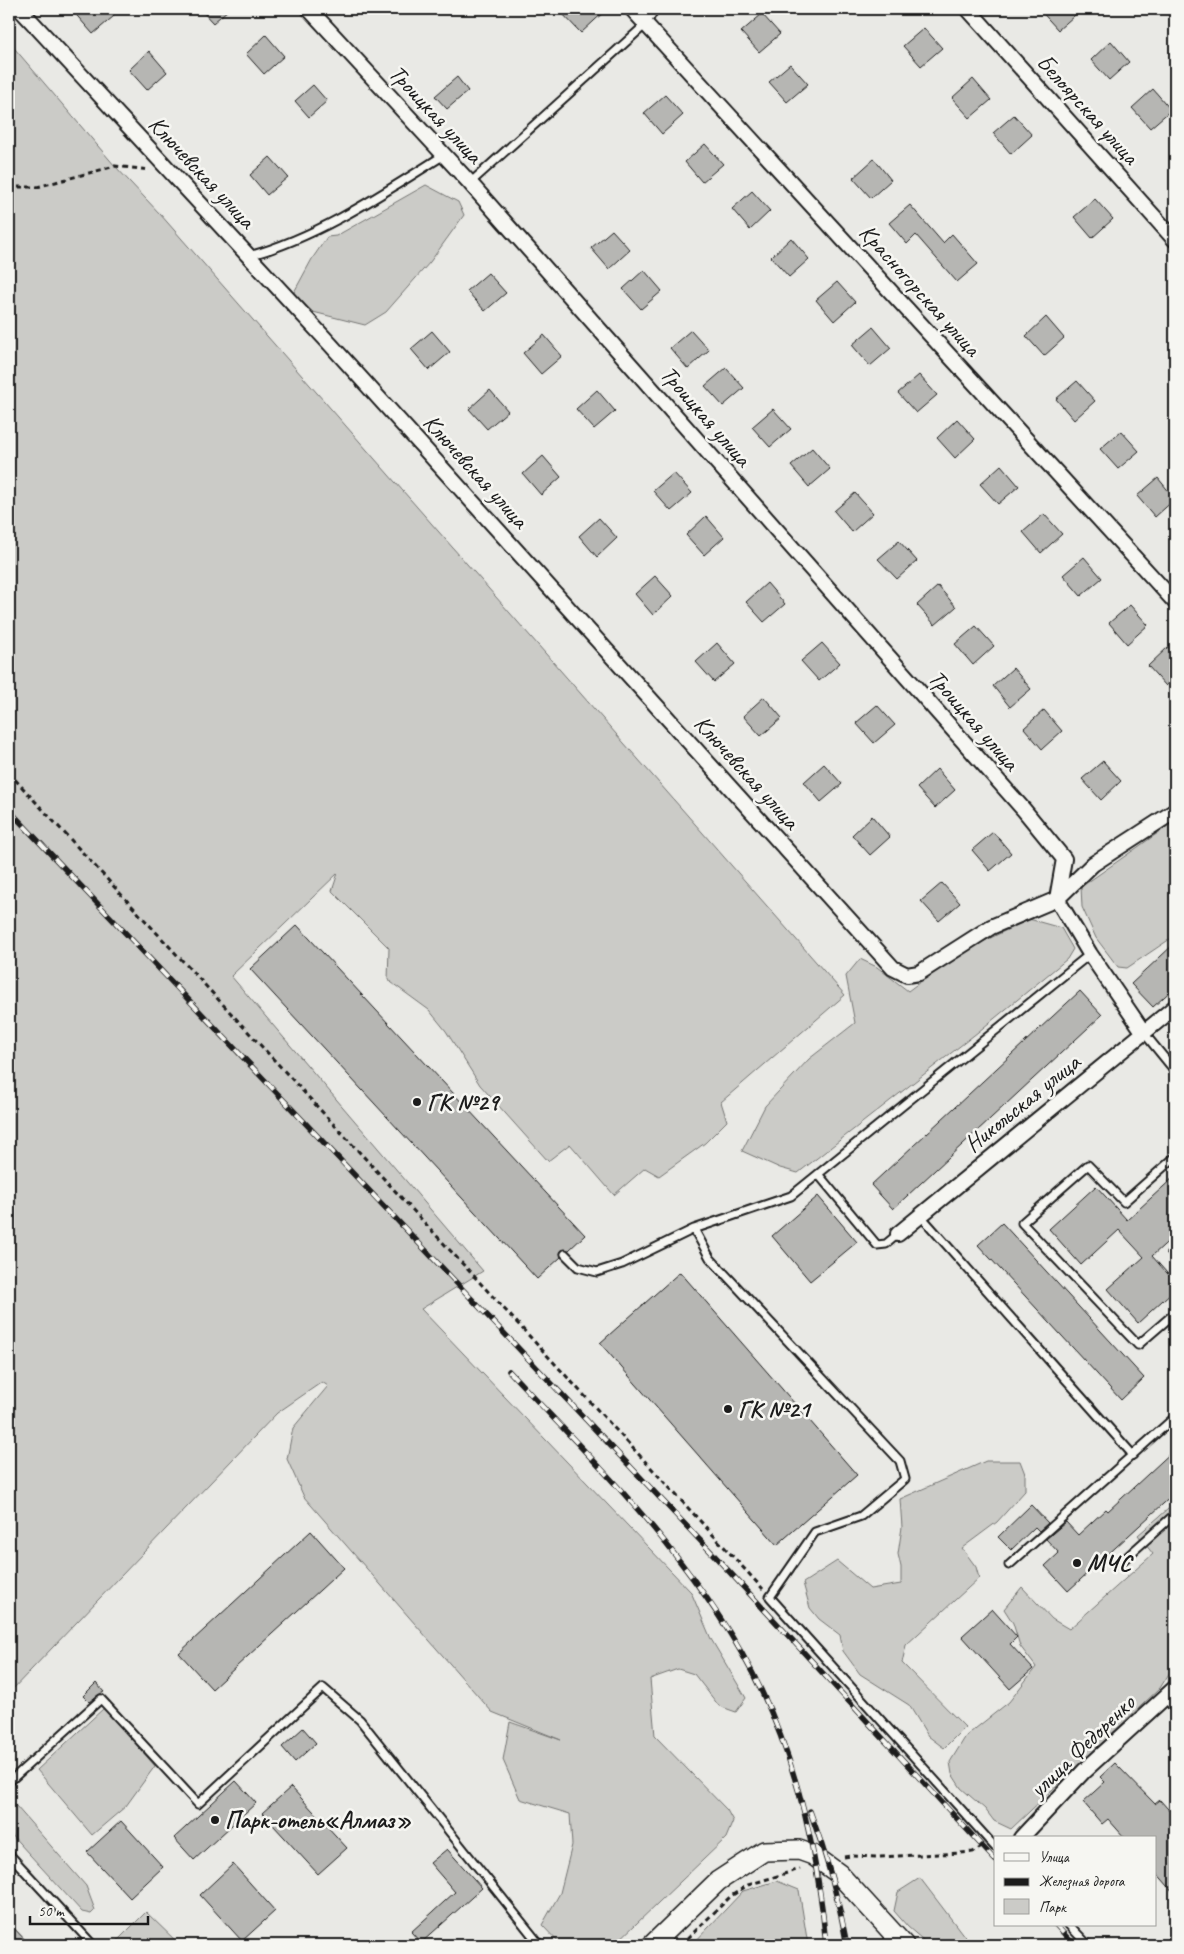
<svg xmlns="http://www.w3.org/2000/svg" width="1184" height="1954" viewBox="0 0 1184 1954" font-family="Caveat,sans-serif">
<rect width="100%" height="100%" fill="#e9e9e5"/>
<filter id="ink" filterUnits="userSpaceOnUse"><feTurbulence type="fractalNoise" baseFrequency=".02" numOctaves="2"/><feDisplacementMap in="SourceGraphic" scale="10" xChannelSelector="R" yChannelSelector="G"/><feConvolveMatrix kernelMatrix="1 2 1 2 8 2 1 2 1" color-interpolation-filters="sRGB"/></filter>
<g filter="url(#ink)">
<path fill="#cbcbc7" stroke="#747472" d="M9,42L115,166L160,214L845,995L721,1102L727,1121L705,1143L659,1176L645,1168L614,1195L570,1144L548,1161L480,1085L446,1031L429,1010L388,980L389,948L332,891L338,873L231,976L483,1271L421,1309L691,1592L711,1639L746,1698L736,1712L719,1706L694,1674L678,1669L650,1679L655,1736L727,1810L733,1821L726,1838L614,1945H561L542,1925L560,1893L572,1845L570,1814L520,1799L503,1760L510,1722L561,1740L492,1712L304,1497L287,1459L293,1428L328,1386L322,1382L277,1413L9,1693Z
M426,185L458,202L464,215L430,262L386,312L365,325L313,312L293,294L312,259L327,237L336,236Z
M1175,821V934L1170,939L1127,968L1118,967L1096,938L1082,907L1081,887Z
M1029,919L1061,928L1073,949L1067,959L978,1032L798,1173L780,1168L742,1151L765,1106L809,1059L855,1023L846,976L860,959L877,967L908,991L956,955Z
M986,1461H1020L1025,1474V1491L997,1522L962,1548L976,1567L979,1578L906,1645L902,1663L965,1727L944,1748L928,1736L909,1705L860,1674L843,1651L840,1635L819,1619L810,1608L803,1583L837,1561L870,1589L901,1584V1567L898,1554L902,1527L900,1499Z
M1175,1503V1664L1160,1688L1011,1829L994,1821L985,1809L961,1788L952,1774L950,1762L966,1736L1009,1702L1036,1667L1020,1646L1013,1623L1004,1609L1022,1587L1052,1619L1069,1629L1153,1554L1138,1535Z
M104,1708L155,1766L126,1806L92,1835L37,1770Z
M9,1798L86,1886L95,1910L91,1914L82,1912L9,1832Z
M920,1878L971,1945H929L908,1927L894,1911L898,1892Z
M777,1881L799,1890L808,1945H692L743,1891Z
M146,1912L180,1945H113Z"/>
<path fill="#b6b6b3" stroke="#1c1c1c" d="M71,9H108L114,16L93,34Z
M200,9H229L213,23Z
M558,9H607L581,33Z
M1039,9H1082L1058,30Z
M762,14L780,34L759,52L741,32Z
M924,28L942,48L921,66L903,46Z
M266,35L284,56L264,74L246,54Z
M1111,41L1129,62L1109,80L1091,60Z
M149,51L167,72L147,90L129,70Z
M790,64L808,84L787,102L769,82Z
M457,77L468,91L447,109L435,96Z
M973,79L991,100L970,118L952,98Z
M313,85L327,101L309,117L295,101Z
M1153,89L1171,110L1150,128L1132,108Z
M665,95L683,115L662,134L644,113Z
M1014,115L1032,135L1011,154L993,133Z
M705,144L723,164L702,182L685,162Z
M270,157L288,177L267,195L250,175Z
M874,159L891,180L871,198L853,178Z
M752,191L770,211L750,230L732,209Z
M1095,199L1113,219L1092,238L1074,217Z
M910,205L943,243L952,234L978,264L957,282L916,235L907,244L889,223Z
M612,230L630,250L609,269L591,248Z
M791,238L809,259L789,277L771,257Z
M644,270L662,291L641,309L623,289Z
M488,273L506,293L485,311L467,291Z
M837,282L855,302L834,321L816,300Z
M1046,317L1064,338L1044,356L1026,336Z
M873,327L891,348L870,366L852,345Z
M691,330L709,350L688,369L670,348Z
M432,331L450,352L429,370L411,349Z
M544,335L562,356L541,374L523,353Z
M726,368L744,388L723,406L705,386Z
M919,375L937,395L916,413L898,393Z
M1077,381L1095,401L1074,420L1056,399Z
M490,390L508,411L487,429L469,409Z
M597,390L615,411L594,429L576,409Z
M773,409L791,429L770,447L752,427Z
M957,419L975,439L955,458L937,438Z
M1121,431L1139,451L1118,469L1100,449Z
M812,448L830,469L809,487L791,466Z
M543,456L561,477L541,495L523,474Z
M1001,465L1019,486L998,504L980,484Z
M674,473L692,493L671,511L653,491Z
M1158,478L1175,499L1155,517L1137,496Z
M855,493L873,513L852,532L834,511Z
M1044,514L1062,534L1041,553L1023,532Z
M706,516L724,537L704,555L686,535Z
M599,518L617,538L597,557L579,536Z
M899,541L917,561L897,579L878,559Z
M1084,557L1102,578L1081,596L1063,575Z
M655,576L673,596L653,615L635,594Z
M767,583L785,604L764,622L746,602Z
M938,586L956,607L935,625L917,605Z
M1130,605L1148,625L1127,644L1109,623Z
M976,626L994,646L973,665L955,644Z
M717,643L735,664L714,682L696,662Z
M822,643L840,663L819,681L801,661Z
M1168,647L1175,655V678L1166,686L1148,666Z
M1013,668L1031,689L1010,707L993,686Z
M764,697L782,718L761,736L743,716Z
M877,705L895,725L874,743L856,723Z
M1044,710L1062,731L1042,749L1024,728Z
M1103,761L1121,781L1101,800L1082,779Z
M824,764L842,784L821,802L804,782Z
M937,769L955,790L935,808L917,788Z
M872,816L890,837L870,855L852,835Z
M993,832L1011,853L990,871L972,850Z
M942,883L960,903L939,921L921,901Z
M297,925L585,1235L569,1250H562L560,1253L561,1257L537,1279L250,969Z
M1175,943V987L1153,1007L1131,984Z
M1080,991L1102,1015L893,1209L871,1185Z
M1175,1176V1235L1152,1256L1175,1282V1289L1138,1323L1108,1289L1144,1257L1119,1230L1081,1265L1049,1229L1096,1186L1127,1220Z
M818,1196L857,1242L810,1281L772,1236Z
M1002,1223L1144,1378L1121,1400L978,1245Z
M680,1272L857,1475L777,1545L600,1343Z
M1175,1449V1493L1068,1591L1045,1566L1059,1553L1046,1539L1066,1522L1078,1535L1106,1509L1108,1511Z
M1031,1505L1048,1523L1039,1531L1035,1527L1011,1550L998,1537Z
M311,1531L344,1568L212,1689L179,1653Z
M992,1609L1017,1637L1010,1644L1033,1669L1010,1689L962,1636Z
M96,1683L104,1692L98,1695L89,1702L83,1696Z
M303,1728L316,1743L295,1762L282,1747Z
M1115,1763L1155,1804L1160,1800L1175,1817V1894L1155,1871V1838H1125L1108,1819L1102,1824L1083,1802L1105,1782L1100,1777Z
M236,1781L256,1803L194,1860L174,1838Z
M291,1787L347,1848L318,1874L262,1813Z
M121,1821L163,1867L130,1898L87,1852Z
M447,1849L482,1888L421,1943L411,1932L455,1892L430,1863Z
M233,1864L275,1911L242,1941L200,1895Z
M9,1923L30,1945H9Z"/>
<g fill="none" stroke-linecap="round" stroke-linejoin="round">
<g stroke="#1c1c1c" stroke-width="11">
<path id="lane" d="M470,183L646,24L655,9
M249,256C320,236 382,194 444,155
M1144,1033L1175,1071
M1175,1157L1124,1202L1088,1165L1022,1223L1138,1345L1175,1313
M818,1174L877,1245L886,1244L898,1234
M920,1215L1133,1455
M565,1254L578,1267L597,1272L622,1264L694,1229
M1119,1564L1175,1514
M1009,1565L1175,1417
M1165,1698L1175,1709
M9,1782L101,1699L198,1804L323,1688L360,1720L540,1945
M995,1847L770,1597L815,1532L861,1516L905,1479L900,1461L710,1258L694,1229L791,1196L1090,954
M9,1854L93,1945
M1069,1925L1088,1945"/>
</g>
<g stroke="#1c1c1c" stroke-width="18">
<path id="street" d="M20,9L330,344L893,968L907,975L919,973L991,927L1057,899L1093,864L1175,811
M309,9L470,183L1024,810L1064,859L1057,899L1090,954L1144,1033
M632,9L1175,602
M968,9L1175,240
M898,1234L1175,1007
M1021,1838L1084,1771L1175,1688"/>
</g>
<g stroke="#1c1c1c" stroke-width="22">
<path id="secondary" d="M652,1945L718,1881L764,1851L799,1850L813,1855L839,1874L904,1945"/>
</g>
<path stroke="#1c1c1c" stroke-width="3" stroke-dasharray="5 4" stroke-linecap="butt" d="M9,187H37L115,166L150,170
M9,773L763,1589
M1175,1246L1167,1253L1175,1262
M844,1857L851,1856L878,1857L961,1853L973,1852L982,1847
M681,1945L731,1896L748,1885L800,1869"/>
<use href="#lane" stroke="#f6f6f2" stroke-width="7"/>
<use href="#street" stroke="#f6f6f2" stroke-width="14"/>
<use href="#secondary" stroke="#f6f6f2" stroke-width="19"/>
<g stroke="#1c1c1c" stroke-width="5.5">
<path id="rail" d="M9,810L713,1554L995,1860
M509,1371C560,1426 613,1478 660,1536C698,1583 735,1635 761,1690C798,1767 819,1861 826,1945
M810,1811C826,1854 839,1900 847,1945
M1056,1925L1074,1945"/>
</g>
<use href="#rail" stroke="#f6f6f2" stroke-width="4" stroke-dasharray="11" stroke-linecap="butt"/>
</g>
</g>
<g fill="#1c1c1c" stroke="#f6f6f2" stroke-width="2">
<circle cx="417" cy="1102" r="5"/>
<circle cx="728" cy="1409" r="5"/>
<circle cx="1077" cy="1563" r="5"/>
<circle cx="215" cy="1820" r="5"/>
</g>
<g text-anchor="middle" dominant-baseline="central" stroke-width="5" stroke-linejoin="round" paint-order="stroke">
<g font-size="24" fill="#1c1c1c" stroke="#f6f6f2">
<text transform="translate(1088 109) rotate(48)">Белоярская улица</text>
<text transform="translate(436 114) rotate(47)">Троицкая улица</text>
<text transform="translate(202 172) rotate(47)">Ключевская улица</text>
<text transform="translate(920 290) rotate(48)">Красногорская улица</text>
<text transform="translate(706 416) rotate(49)">Троицкая улица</text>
<text transform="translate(476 471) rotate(48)">Ключевская улица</text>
<text transform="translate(974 720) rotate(49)">Троицкая улица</text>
<text transform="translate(747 772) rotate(48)">Ключевская улица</text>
<text transform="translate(1022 1103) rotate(-39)">Никольская улица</text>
<text transform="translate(1082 1746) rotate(-44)">улица Федоренко</text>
</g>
<g font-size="24" font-weight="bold" fill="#1c1c1c" stroke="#f6f6f2" text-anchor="start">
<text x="427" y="1102">ГК №29</text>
<text x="738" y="1409">ГК №21</text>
<text x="1087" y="1563">МЧС</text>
<text x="225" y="1820">Парк-отель«Алмаз»</text>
</g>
</g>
<rect width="1184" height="1954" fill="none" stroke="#f6f6f2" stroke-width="30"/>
<rect x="15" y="15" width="1154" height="1924" fill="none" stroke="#1c1c1c" stroke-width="2" filter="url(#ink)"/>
<rect x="994" y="1836" width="162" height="90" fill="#f6f6f2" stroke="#9f9f9c"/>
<rect x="1004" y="1853" width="25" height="8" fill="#f6f6f2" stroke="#9f9f9c"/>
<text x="1039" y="1862" font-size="15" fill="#1c1c1c">Улица</text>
<rect x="1004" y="1878" width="25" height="8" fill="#1c1c1c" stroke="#9f9f9c"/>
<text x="1039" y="1886" font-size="15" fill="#1c1c1c">Железная дорога</text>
<rect x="1004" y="1899" width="25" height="15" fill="#cbcbc7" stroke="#9f9f9c"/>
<text x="1039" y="1912" font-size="15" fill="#1c1c1c">Парк</text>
<path d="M30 1916v8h118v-8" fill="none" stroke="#1c1c1c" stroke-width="2.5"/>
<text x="38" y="1916" font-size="15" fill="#1c1c1c" stroke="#f6f6f2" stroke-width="4" paint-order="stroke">50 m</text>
</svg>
